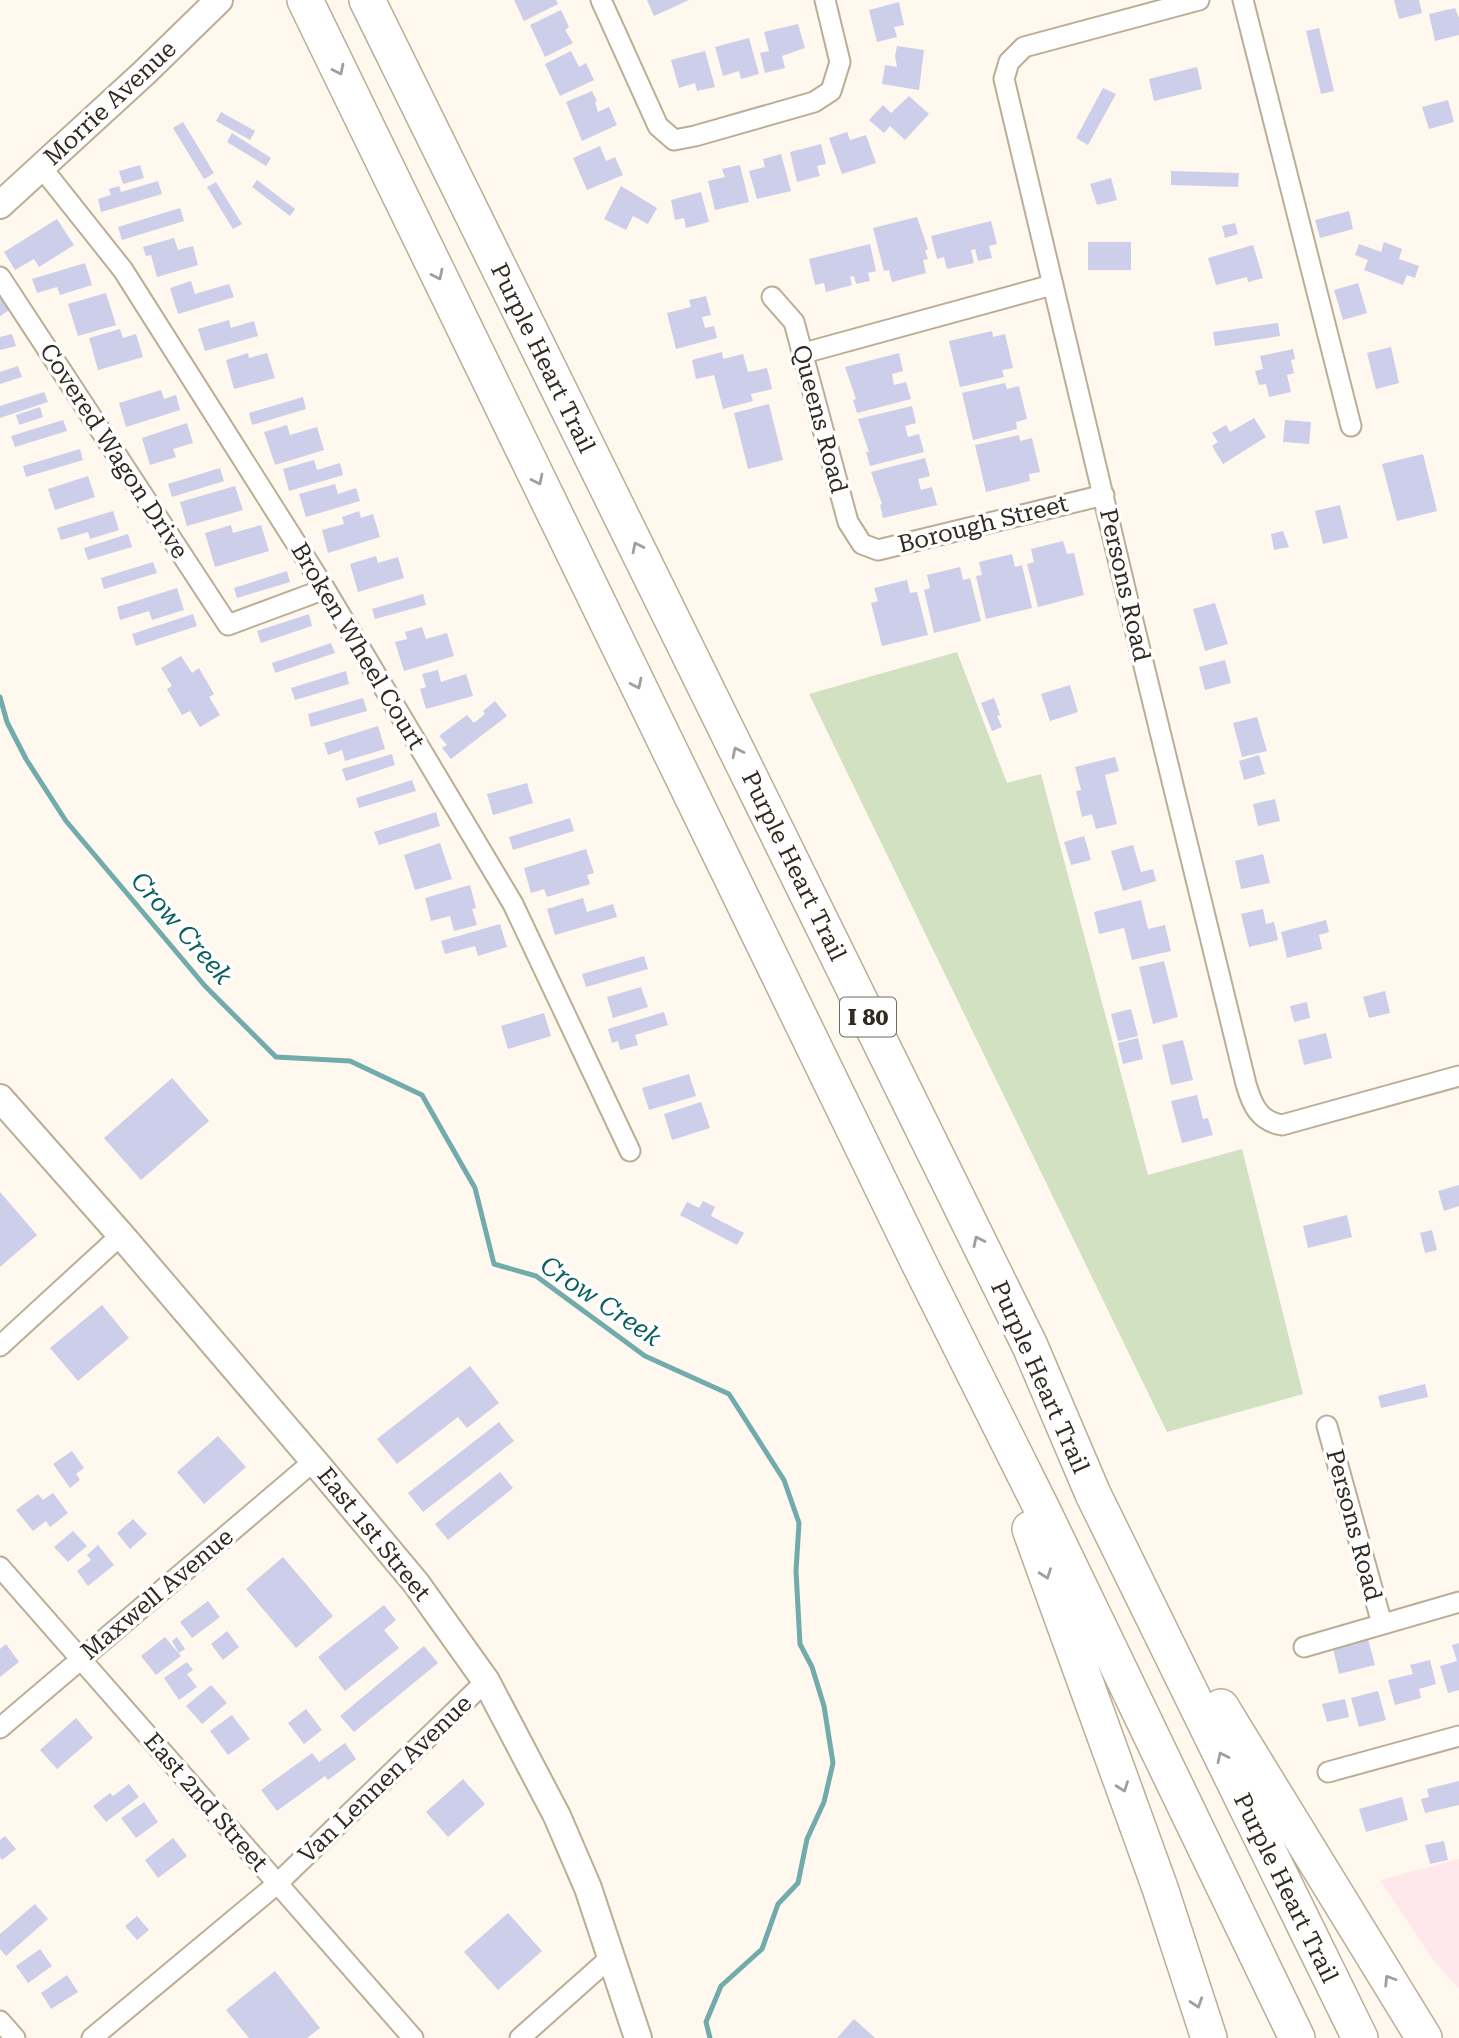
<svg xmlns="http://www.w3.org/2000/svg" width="1459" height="2038" viewBox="0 0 1459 2038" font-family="'Roboto Serif',serif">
<rect width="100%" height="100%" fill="#fef8ee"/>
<path fill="#fee8eb" d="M1459,1859V1989L1434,1961L1380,1880Z"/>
<path fill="#d3e1c3" d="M957,652L1007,783L1041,774L1148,1175L1242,1149L1303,1394L1167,1432L809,694Z"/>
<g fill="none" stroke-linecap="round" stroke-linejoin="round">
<path stroke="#72abac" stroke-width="5" d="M0,697L7,722L26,759L66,821L205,986L276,1057L350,1061L422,1095L475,1188L494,1264L536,1276L645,1356L729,1394L784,1480L799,1523L796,1571L800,1644L812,1667L824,1706L833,1763L824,1802L807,1839L798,1883L778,1904L762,1949L721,1986L706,2022L710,2038"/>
</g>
<path fill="#cdcee9" d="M514,0H556L558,4L524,21Z
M647,0H689L654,16Z
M1394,0H1419L1422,13L1399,19Z
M899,2L904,25L894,27L897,37L877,42L869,10Z
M1455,8L1459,18V35L1435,41L1429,14Z
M561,10L569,27L565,30L573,43L545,57L530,25Z
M798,24L805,48L782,56L785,68L765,73L760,53L769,51L764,32Z
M1319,28L1334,91L1321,94L1306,31Z
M749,38L759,74L741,79L739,71L723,76L715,47Z
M897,46L924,50L919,90L882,84L885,65L897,67L895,56Z
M571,51L579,67L586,63L594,80L560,96L545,64Z
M705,51L715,87L697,91L695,83L679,88L671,60Z
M1197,67L1202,89L1154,101L1149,79Z
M1103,88L1116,94L1088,145L1076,138Z
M592,91L597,101L595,102L598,112L609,107L617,125L582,141L566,102Z
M909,96L929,114L905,140L890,126L884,133L869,120L883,105L891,113Z
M1448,100L1454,122L1429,129L1422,107Z
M221,112L255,131L250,140L216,121Z
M183,122L214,173L204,179L173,128Z
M847,132L850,140L866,135L876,163L842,174L829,138Z
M232,133L271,158L266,166L227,142Z
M821,144L826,164L817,166L820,176L797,182L790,152Z
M600,146L606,161L615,157L623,175L587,190L573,158Z
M781,154L791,191L757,199L749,171L765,167L763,159Z
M140,165L144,178L123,184L119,171Z
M740,165L749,202L715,210L708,181L725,177L722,169Z
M1171,171L1239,173L1238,187L1171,185Z
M1111,178L1117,200L1097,205L1090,184Z
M257,180L295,209L290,216L252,187Z
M158,181L162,194L101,212L98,199L111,195L109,189L119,186L121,192Z
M216,182L242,224L233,229L207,187Z
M621,186L657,208L648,224L633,216L626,230L604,219Z
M701,192L709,222L686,228L684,218L675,220L671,200Z
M180,208L184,221L122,240L118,227Z
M1349,211L1353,229L1320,238L1315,220Z
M917,217L928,249L925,251L928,259L923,260L926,273L892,282L889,270L884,271L873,228Z
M57,219L74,245L39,267L34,259L15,270L4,252Z
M991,221L997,244L989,246L992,258L978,261L975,249L971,250L974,263L947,269L944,257L937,259L931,236Z
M1235,223L1238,234L1225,238L1222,226Z
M174,238L178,250L193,246L198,265L157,277L151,255L146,256L143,247Z
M1088,242H1131V270H1088Z
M1384,242L1402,249L1399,259L1419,266L1415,278L1407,275L1403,285L1364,270L1368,260L1355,255L1359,244L1381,252Z
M870,244L876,271L868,273L870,281L856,284L854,276L850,277L852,285L826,292L824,283L815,285L809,259Z
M1253,245L1263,278L1248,282L1247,277L1216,285L1208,258Z
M85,263L92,285L60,295L57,287L37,293L32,279Z
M191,281L195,294L229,284L234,297L178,314L170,288Z
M1358,283L1367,313L1343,320L1334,290Z
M0,292L11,309L0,316Z
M106,293L116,325L78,336L68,304Z
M706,296L711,315L702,317L705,328L714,326L717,338L676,349L667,313L691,307L689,300Z
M229,320L231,328L254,321L258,336L205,351L198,329Z
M1278,323L1280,336L1215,346L1213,332Z
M120,329L123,338L136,334L143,357L98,370L89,338Z
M992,331L993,337L1005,334L1013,368L1002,370L1004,377L960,387L949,341Z
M12,334L16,346L0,350V337Z
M1391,347L1399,383L1376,389L1367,353Z
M1293,349L1295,359L1291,360L1294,373L1287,375L1291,392L1269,397L1266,384L1259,385L1255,371L1263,369L1260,356Z
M722,352L723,359L743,354L748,372L767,368L772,389L751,394L753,401L723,409L714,375L696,379L692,360Z
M248,353L249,358L267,353L275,378L234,389L226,360Z
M899,353L903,371L892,374L894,385L906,382L911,399L857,413L853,400L856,399L845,367Z
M18,366L22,377L0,384V372Z
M1005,383L1007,389L1019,386L1027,419L1016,422L1017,429L973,440L962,393Z
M161,390L164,399L176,395L180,410L126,427L119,403Z
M44,392L48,402L0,418V406Z
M303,397L306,409L252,425L249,413Z
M769,404L783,460L748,469L734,413Z
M912,406L916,423L905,426L908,437L919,434L924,452L870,466L866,452H869L858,419Z
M40,407L43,417L19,425L16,415Z
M1254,418L1266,437L1223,464L1212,446L1218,442L1212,433L1226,425L1230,432Z
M63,420L67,431L15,447L11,436Z
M1285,420L1311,422L1309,444L1283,442Z
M187,423L193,443L173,449L176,457L150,465L142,438Z
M287,425L290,435L317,427L324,450L275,465L264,432Z
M1019,435L1020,441L1032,438L1040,472L1029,474L1030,481L986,492L975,445Z
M80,449L83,460L26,477L23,466Z
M1423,454L1437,511L1397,521L1382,464Z
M925,458L930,476L918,479L921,490L932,487L937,505L883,518L880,505L882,504L871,472Z
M314,460L317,470L340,463L343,475L289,491L283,469Z
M220,468L224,481L172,497L168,484Z
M88,476L95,497L55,510L48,489Z
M335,484L338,494L356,488L360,501L306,517L299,494Z
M235,486L243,510L187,526L180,502Z
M1340,505L1348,538L1323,544L1315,511Z
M113,511L119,530L90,539L88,532L61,540L57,528Z
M359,511L361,518L373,514L380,537L328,553L322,530L344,524L342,517Z
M231,525L233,533L261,525L269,551L215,567L205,533Z
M1283,531L1289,547L1274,550L1271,534Z
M128,534L132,547L88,560L84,548Z
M1063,541L1067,554L1074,553L1084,595L1038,607L1027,564L1034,562L1031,549Z
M1012,554L1015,567L1022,565L1032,608L986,619L976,576L982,575L979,562Z
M376,556L378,563L398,557L404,578L358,592L350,564Z
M153,562L157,573L104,589L101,578Z
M960,567L963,580L970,578L981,621L934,633L924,590L930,588L927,575Z
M287,571L290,582L237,598L234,588Z
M907,580L910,593L917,592L928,635L882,646L871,603L878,601L874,588Z
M177,588L184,610L152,620L149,611L120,620L117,607Z
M423,594L426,605L375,619L372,609Z
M1215,603L1228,644L1205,651L1193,609Z
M193,614L197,626L136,646L132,634Z
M309,614L312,626L261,643L257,631Z
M422,627L426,639L447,633L454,656L404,671L395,642L407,639L405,632Z
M331,643L335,653L275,673L272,663Z
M181,656L192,673L199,668L214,694L209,697L220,715L200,727L190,711L182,715L167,689L172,686L161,668Z
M1225,660L1231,683L1205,690L1199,667Z
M438,670L441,682L466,674L473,696L426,709L420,689L426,687L422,674Z
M346,671L349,684L295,700L291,688Z
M1070,685L1078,712L1050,721L1041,694Z
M363,698L367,711L311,727L308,714Z
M994,698L1000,715L997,716L1002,727L992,731L981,703Z
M495,701L507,716L451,759L442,748L447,745L439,736L467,715L474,723L485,714L483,711Z
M1257,717L1267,751L1242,757L1233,723Z
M378,726L385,749L345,761L342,750L328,755L324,743Z
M392,754L395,765L346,781L342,769Z
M1259,755L1265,774L1244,780L1239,761Z
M1115,757L1119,771L1105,775L1117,824L1096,829L1092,814L1082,817L1076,791L1081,790L1075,767Z
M412,780L416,791L359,808L356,798Z
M527,783L533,803L493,815L487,794Z
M1275,799L1280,821L1258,826L1253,804Z
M436,812L440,826L379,845L374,832Z
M570,818L574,831L513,850L509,837Z
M1084,836L1091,860L1071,865L1064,842Z
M440,843L452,879L415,890L404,855Z
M1133,845L1141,872L1153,869L1156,881L1123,891L1111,851Z
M586,849L594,873L587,875L590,884L547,897L544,889L531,893L524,868Z
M1263,854L1270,883L1241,889L1235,861Z
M470,885L476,908L472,909L477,925L454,931L450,916L431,921L425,898Z
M583,898L587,912L613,904L617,917L555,935L547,909Z
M1141,900L1148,929L1165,925L1171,951L1132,960L1124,928L1099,934L1094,912Z
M1263,909L1266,924L1274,922L1278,940L1249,947L1241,914Z
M1326,920L1329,932L1319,935L1322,949L1287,958L1281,932Z
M500,924L507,947L478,956L475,946L445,954L441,941Z
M644,956L648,969L586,987L582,974Z
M1164,961L1178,1017L1153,1024L1139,967Z
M641,987L648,1007L613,1018L607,997Z
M1385,991L1390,1013L1369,1018L1363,997Z
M1307,1002L1310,1018L1294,1022L1290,1006Z
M1131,1009L1138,1036L1118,1041L1111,1014Z
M664,1012L668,1025L635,1035L638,1045L620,1050L618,1041L612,1043L608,1029Z
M544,1013L551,1036L508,1049L501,1026Z
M1326,1033L1332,1058L1304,1065L1298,1040Z
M1138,1038L1143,1059L1123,1064L1118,1043Z
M1183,1040L1193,1080L1171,1085L1162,1045Z
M689,1074L696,1096L649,1110L642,1088Z
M172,1078L209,1121L141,1180L104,1138Z
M1197,1095L1203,1119L1208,1118L1213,1135L1182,1143L1171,1101Z
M701,1102L710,1128L672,1140L664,1114Z
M1459,1185V1206L1444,1211L1438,1191Z
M0,1192L37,1235L0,1267Z
M703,1201L715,1207L711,1216L744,1233L737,1245L680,1215L687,1202L699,1208Z
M1347,1215L1352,1237L1308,1248L1303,1226Z
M1432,1230L1437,1250L1425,1253L1420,1233Z
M102,1305L129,1338L78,1381L50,1348Z
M470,1366L499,1403L467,1428L458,1417L397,1464L377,1439Z
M1425,1384L1428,1397L1381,1408L1378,1396Z
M499,1422L514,1441L423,1512L408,1493Z
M218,1436L246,1467L204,1504L177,1472Z
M72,1451L84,1468L76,1474L80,1480L70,1488L53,1464Z
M500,1472L513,1488L448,1540L435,1524Z
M53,1493L68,1513L50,1527L46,1521L33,1531L16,1510L38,1494L43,1500Z
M133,1519L147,1534L130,1549L117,1533Z
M73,1531L87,1546L68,1562L54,1547Z
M98,1545L114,1565L88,1586L77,1571L91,1560L87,1555Z
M283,1557L333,1616L296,1648L246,1589Z
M208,1601L220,1617L192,1638L180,1622Z
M384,1605L396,1620L384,1630L399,1648L345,1691L318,1657Z
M227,1631L239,1647L223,1660L211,1644Z
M165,1637L181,1656L156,1675L141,1656Z
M177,1637L185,1649L179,1653L172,1641Z
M1368,1639L1375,1665L1339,1674L1333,1648Z
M1459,1643V1690L1448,1693L1440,1666L1457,1661L1452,1645Z
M6,1644L19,1662L0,1677V1649Z
M424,1646L438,1663L354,1732L340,1716Z
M1430,1660L1436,1684L1419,1689L1421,1698L1395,1705L1388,1680L1413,1674L1410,1665Z
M187,1662L193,1670L187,1674L197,1687L179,1700L164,1678Z
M211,1685L227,1703L202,1724L186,1706Z
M1378,1691L1386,1720L1359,1727L1351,1698Z
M1345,1699L1349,1717L1327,1722L1322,1704Z
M306,1709L322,1730L304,1744L288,1723Z
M232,1715L250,1739L228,1755L210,1731Z
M76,1718L93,1738L57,1769L40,1750Z
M345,1743L356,1759L328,1780L325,1776L277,1811L261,1790L312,1753L319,1762Z
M463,1779L485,1804L448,1837L426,1812Z
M1459,1781V1805L1425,1813L1421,1799L1429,1797L1427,1789Z
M129,1784L139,1797L106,1822L93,1806L110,1793L113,1796Z
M1402,1797L1408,1820L1366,1832L1359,1809Z
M144,1802L158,1822L136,1838L121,1818Z
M5,1836L16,1849L2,1860L0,1857V1840Z
M173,1838L187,1856L158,1878L145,1860Z
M1444,1841L1448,1860L1430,1864L1425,1845Z
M35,1904L48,1919L6,1956L0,1949V1934Z
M508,1913L542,1951L498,1990L464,1952Z
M137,1916L149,1930L137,1940L125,1926Z
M40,1949L52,1966L28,1983L16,1966Z
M275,1971L320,2028L307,2038H249L226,2010Z
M67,1975L78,1992L51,2009L41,1993Z
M854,2019L875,2038H837Z"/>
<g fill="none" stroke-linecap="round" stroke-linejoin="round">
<g stroke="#bcad95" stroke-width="23">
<path id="street" d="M601,0L658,126L674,140L695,136L814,102L831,91L840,62L825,0
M1199,0L1024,47L1009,62L1004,79C1083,415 1163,749 1246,1084C1252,1105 1259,1121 1282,1125L1459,1076
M1243,0L1351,426
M42,168L123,270L325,589L513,904L630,1151
M0,277L228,625L325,589
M772,297L794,322L848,522L862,544L878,550L1104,495
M804,353L1052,285
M0,1346L121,1235
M1327,1426L1382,1624
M0,1567L413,2038
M1304,1647L1459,1602
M0,1728L314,1461
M1328,1772L1459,1736
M0,2021L15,2038
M92,2038L277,1884L486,1681
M520,2038L611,1957"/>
</g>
<g stroke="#bcad95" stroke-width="30">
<path id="secondary" d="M0,205L144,73L219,0
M0,1098L121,1235L314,1461L416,1583L486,1681L557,1816L588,1888L638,2038"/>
</g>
<g stroke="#bcad95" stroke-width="38">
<path id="highway" d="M305,0L918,1261L1043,1511L1297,2038
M367,0L1030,1346L1093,1494L1360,2038
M1030,1529L1160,1888L1209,2038
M1221,1707L1424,2038"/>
</g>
<use href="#street" stroke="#fff" stroke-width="19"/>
<use href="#secondary" stroke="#fff" stroke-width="26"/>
<use href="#highway" stroke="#fff" stroke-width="35"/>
</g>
<defs><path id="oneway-chevron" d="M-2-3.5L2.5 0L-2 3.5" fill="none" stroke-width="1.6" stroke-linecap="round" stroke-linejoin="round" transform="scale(1.75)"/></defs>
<g stroke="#a29f9b">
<use href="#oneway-chevron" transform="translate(339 70) rotate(64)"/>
<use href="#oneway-chevron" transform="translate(438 275) rotate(64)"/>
<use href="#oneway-chevron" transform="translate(538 480) rotate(64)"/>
<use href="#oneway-chevron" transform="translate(637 547) rotate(-116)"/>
<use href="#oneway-chevron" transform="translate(637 684) rotate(64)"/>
<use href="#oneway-chevron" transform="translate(737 752) rotate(-116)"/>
<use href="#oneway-chevron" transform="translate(978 1241) rotate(-116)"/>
<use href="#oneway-chevron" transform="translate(1046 1574) rotate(70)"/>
<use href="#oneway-chevron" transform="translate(1222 1757) rotate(-116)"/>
<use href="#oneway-chevron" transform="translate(1123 1787) rotate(70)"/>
<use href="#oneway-chevron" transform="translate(1389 1980) rotate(-122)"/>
<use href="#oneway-chevron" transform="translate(1197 2003) rotate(72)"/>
</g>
<g text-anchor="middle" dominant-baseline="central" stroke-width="7" stroke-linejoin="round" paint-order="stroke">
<rect fill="#fff" stroke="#6e6a64" stroke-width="2" x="840" y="997.5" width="56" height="39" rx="5"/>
<g font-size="23" font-weight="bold" fill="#302a21">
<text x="868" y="1017">I 80</text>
</g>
<g font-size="24" fill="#302a21" stroke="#fff">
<text transform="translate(110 103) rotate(-43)">Morrie Avenue</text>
<text transform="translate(543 358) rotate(64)">Purple Heart Trail</text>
<text transform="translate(820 419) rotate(75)">Queens Road</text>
<text transform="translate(114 451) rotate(57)">Covered Wagon Drive</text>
<text transform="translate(983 524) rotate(-14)">Borough Street</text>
<text transform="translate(1125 585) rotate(77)">Persons Road</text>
<text transform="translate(358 646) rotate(59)">Broken Wheel Court</text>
<text transform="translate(794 866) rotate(64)">Purple Heart Trail</text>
<text transform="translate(1040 1377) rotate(66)">Purple Heart Trail</text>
<text transform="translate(1354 1525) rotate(75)">Persons Road</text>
<text transform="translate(374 1534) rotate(51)">East 1st Street</text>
<text transform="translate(157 1594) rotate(-40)">Maxwell Avenue</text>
<text transform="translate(385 1779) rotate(-44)">Van Lennen Avenue</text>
<text transform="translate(206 1802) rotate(49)">East 2nd Street</text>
<text transform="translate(1286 1888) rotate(64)">Purple Heart Trail</text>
</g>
<g font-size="26" font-style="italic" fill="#0a5f60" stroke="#fff">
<text transform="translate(182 928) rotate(49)">Crow Creek</text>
<text transform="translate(601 1301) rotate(34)">Crow Creek</text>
</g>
</g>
</svg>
